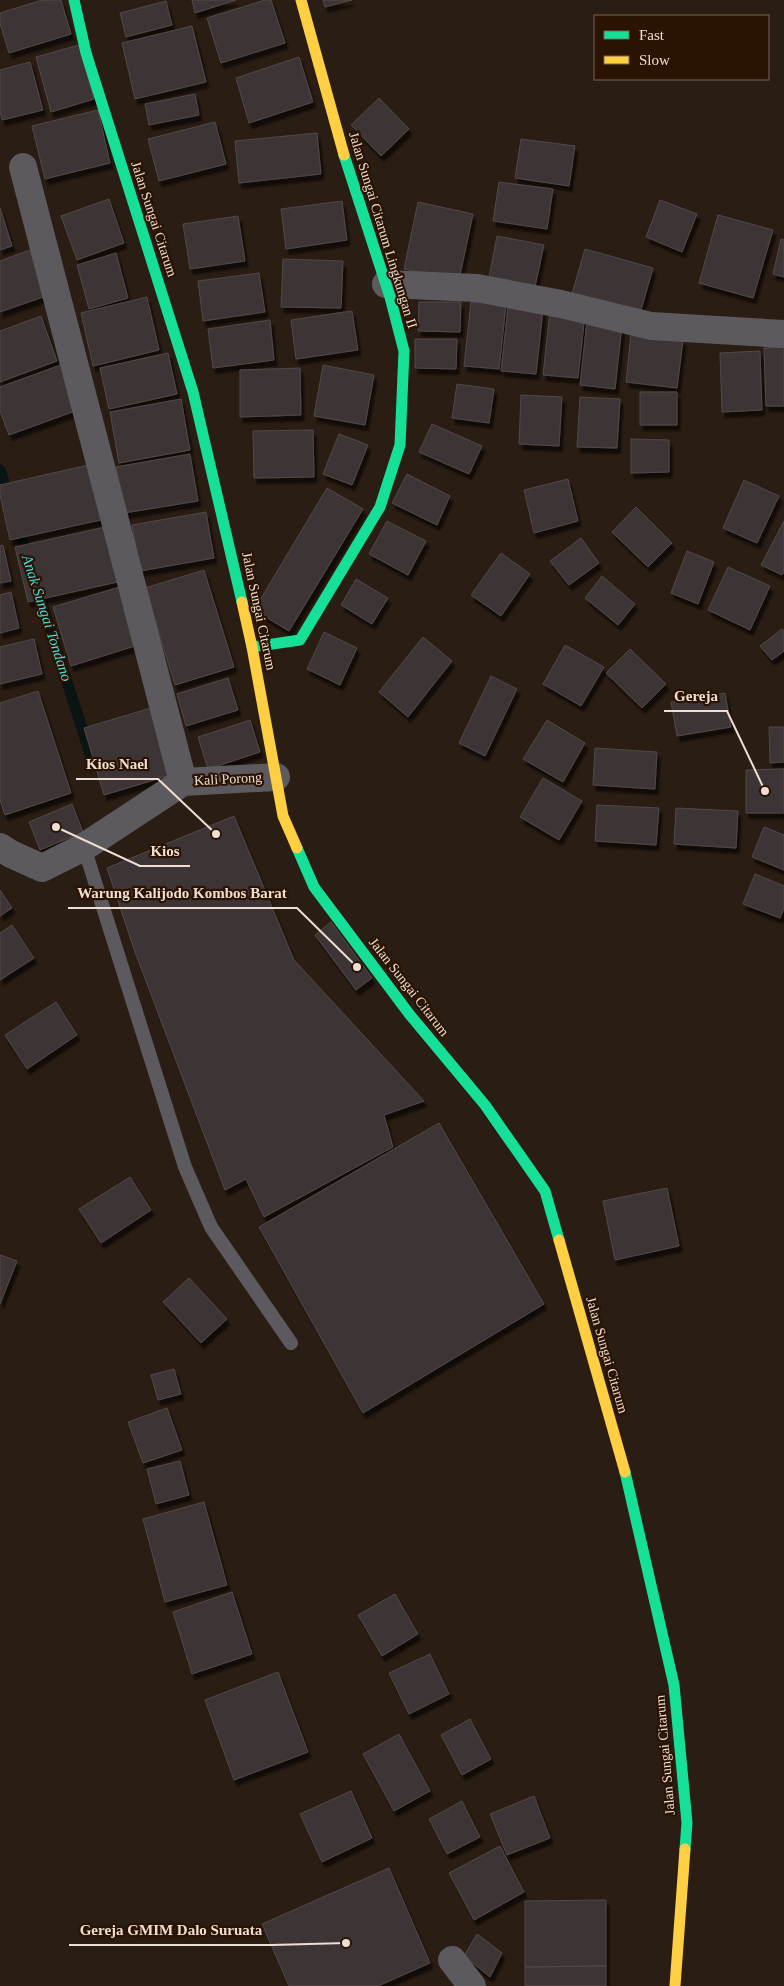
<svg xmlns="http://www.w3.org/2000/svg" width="784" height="1986" viewBox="0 0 784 1986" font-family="Georgia,serif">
<defs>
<filter id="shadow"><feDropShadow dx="3" dy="5.5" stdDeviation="1" flood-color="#0009"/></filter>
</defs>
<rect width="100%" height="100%" fill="#2a1d13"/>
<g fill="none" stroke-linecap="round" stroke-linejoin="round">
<path stroke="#091413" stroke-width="11" d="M0,470L9,498
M17,523L29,560
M36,585L94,766"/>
</g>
<path fill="#3e3534" stroke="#524848" filter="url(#shadow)" d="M42,0H61L71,34L9,53L0,23V13Z
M192,0H236L195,13Z
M265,0H271L285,43L221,63L207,18Z
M323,0H352L325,7Z
M166,1L172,25L126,37L120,13Z
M192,26L206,82L135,99L122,43Z
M79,45L94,99L51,112L36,57Z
M299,57L313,102L249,123L236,78Z
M30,62L43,110L2,120L0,111V70Z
M195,94L199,115L149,125L145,104Z
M379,98L409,129L381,156L351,125Z
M98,110L110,163L45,179L32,126Z
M215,122L226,164L159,181L148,139Z
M317,133L321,174L239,183L235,141Z
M521,139L575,146L569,186L515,178Z
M499,182L553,189L547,229L493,221Z
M109,199L124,243L77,260L61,216Z
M660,200L697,214L682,252L646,237Z
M342,201L347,240L286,249L281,209Z
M418,202L473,214L459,280L404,269Z
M0,208L12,246L0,250Z
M718,215L773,230L753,298L699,283Z
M238,216L245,261L190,269L183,224Z
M497,236L544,245L534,291L488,282Z
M781,239L784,240V277L773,274Z
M585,249L653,268L639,317L571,297Z
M30,250L46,296L0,312V261Z
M116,253L128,298L89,309L77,265Z
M283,259L343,261L341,308L281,307Z
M259,273L265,312L203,321L198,281Z
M147,297L159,350L93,366L81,313Z
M419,302H461L460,332L418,331Z
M471,302L506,305L499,369L464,366Z
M508,307L543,310L536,374L501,371Z
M352,311L358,350L296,359L291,320Z
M550,311L585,314L578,378L543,375Z
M41,316L57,361L0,382V331Z
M270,320L274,360L213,368L208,329Z
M587,321L622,325L615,389L580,385Z
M631,334L683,340L677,388L626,382Z
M415,339H457L456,369L415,368Z
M784,347V406H766L764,348Z
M760,351L762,410L722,412L720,353Z
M168,353L177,394L109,409L100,368Z
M69,362L86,407L9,435L0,411V387Z
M323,365L374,375L365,425L314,416Z
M300,368L301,415L240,417V370Z
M457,384L494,389L489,423L452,418Z
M640,392H677V425H640Z
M521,395L562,397L559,446L519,444Z
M580,397L620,399L617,448L577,447Z
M181,399L190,450L119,463L110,412Z
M432,424L482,446L469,474L419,452Z
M313,430L314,477L254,478L253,431Z
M339,434L368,445L352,485L323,474Z
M631,439L669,440V472L631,473Z
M190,454L198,501L124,513L116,467Z
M93,464L105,519L10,540L0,495V485Z
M407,474L450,496L437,525L392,503Z
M568,479L578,521L534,533L524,490Z
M744,480L779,496L757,543L723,528Z
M327,488L363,509L289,631L254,610Z
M636,507L672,543L648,567L612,532Z
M206,512L214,558L140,571L132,525Z
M387,521L426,541L408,575L369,554Z
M784,521V572L782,575L761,565Z
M110,526L122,581L28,602L15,547Z
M581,538L599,563L569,585L550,561Z
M3,545L11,581L0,583V546Z
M687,551L714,562L698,604L671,593Z
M501,553L530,574L501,616L471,595Z
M728,567L770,586L750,630L708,610Z
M204,570L234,667L175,685L145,588Z
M602,576L635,604L618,625L585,598Z
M356,579L388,598L372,624L341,605Z
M123,586L141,644L71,666L53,607Z
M11,592L19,628L0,633V595Z
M782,629L784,631V651L772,660L760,646Z
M324,632L357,648L340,685L307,669Z
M423,637L452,661L408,717L379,692Z
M34,639L42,674L0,684V647Z
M565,645L604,667L581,706L543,684Z
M630,649L666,684L642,708L606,673Z
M491,676L517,689L485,756L459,743Z
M228,678L238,710L186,726L177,694Z
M38,691L71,793L5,815L0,800V703Z
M725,693L731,727L677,736L671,702Z
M154,707L174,774L104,795L84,728Z
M250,720L260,752L208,769L198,737Z
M547,720L585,743L563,782L523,759Z
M769,727H784V762L770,763Z
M595,748L657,752L655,789L593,785Z
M784,769V813H746V770Z
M543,778L582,801L559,840L520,817Z
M72,804L83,832L40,850L29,822Z
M597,805L659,808L656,845L595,841Z
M676,808L738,811L736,848L674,844Z
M234,816L294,960L424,1101L384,1115L393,1147L264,1217L246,1179L225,1190L135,952L107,868Z
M764,827L784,835V870L752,857Z
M755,874L784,886V908L780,918L743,904Z
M0,890L12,908L0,916Z
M331,922L372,978L356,990L315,935Z
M12,925L34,958L0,980V933Z
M56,1002L77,1035L27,1069L5,1035Z
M439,1123L544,1304L363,1413L259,1227Z
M130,1177L151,1210L101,1243L79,1209Z
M667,1188L679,1246L615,1260L603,1201Z
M0,1255L17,1261L0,1304Z
M189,1278L227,1319L201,1343L163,1302Z
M174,1369L181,1394L158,1400L151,1375Z
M167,1408L182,1450L143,1463L128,1422Z
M180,1461L189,1495L156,1504L147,1469Z
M204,1502L227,1585L165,1602L143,1519Z
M232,1592L252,1654L192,1674L173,1612Z
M395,1594L418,1634L382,1656L358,1615Z
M430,1654L449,1694L409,1714L389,1673Z
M278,1672L308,1752L234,1780L205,1700Z
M470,1719L491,1759L462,1775L441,1735Z
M399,1734L430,1791L394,1811L363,1754Z
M351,1791L372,1838L322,1862L300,1814Z
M534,1796L550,1838L507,1855L490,1814Z
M462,1801L480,1837L447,1854L429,1819Z
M500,1846L524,1892L474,1920L449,1873Z
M389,1868L430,1963L378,1986H289L262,1924Z
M606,1900V1966L525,1967V1901Z
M477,1934L502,1953L490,1977L464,1956Z
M606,1966V1986H525V1967Z"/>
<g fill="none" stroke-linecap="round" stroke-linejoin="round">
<path stroke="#5c5a5e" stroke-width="14" d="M84,847L185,1167L211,1227L291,1343"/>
<path stroke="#5c5a5e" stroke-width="28" d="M23,167L183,782
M386,284L477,288L561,304L651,326L784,334
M0,847L11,854L42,868L84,847L183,782L276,777
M452,1960L472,1986"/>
<path stroke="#16e098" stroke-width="11" d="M74,0L86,53L193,392L242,602
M252,647L300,640L380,507L400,445L404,351L390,297L344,155
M297,848L314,887L410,1015L485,1105L545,1191L559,1240
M625,1472L674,1685L687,1823L685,1849"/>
<path stroke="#ffcf43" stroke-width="11" d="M301,0L344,155
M242,602L252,647L283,816L297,848
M559,1240L625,1472
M675,1986L685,1849"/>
</g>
<g text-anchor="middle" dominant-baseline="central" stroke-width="4.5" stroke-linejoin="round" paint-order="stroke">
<g font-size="14" fill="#efded3" stroke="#2a1302">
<text transform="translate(154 219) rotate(72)">Jalan Sungai Citarum</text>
<text transform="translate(383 230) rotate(73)">Jalan Sungai Citarum Lingkungan II</text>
<text transform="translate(259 611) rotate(78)">Jalan Sungai Citarum</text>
<text transform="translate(228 779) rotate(-3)">Kali Porong</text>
<text transform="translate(409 987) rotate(52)">Jalan Sungai Citarum</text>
<text transform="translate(607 1355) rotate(74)">Jalan Sungai Citarum</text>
<text transform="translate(665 1755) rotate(-95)">Jalan Sungai Citarum</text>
</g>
<g font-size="15" font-style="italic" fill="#48dde0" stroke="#2a1302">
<text transform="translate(47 618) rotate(72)">Anak Sungai Tondano</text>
</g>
</g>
<path fill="none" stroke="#efded3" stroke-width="2" d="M765 791L727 711H664M216 834L158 779H76M56 827L140 866H190M357 967L297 908H68M346 1943L272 1945H69"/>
<g fill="#efded3" stroke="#2a1302" stroke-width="2">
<circle cx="765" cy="791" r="5"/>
<circle cx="216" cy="834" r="5"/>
<circle cx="56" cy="827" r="5"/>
<circle cx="357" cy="967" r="5"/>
<circle cx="346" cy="1943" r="5"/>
</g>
<g font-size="15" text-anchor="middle" font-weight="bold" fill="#efded3" stroke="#2a1302" stroke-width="4.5" stroke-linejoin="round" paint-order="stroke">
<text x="696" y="701">Gereja</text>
<text x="117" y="769">Kios Nael</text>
<text x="165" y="856">Kios</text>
<text x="182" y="898">Warung Kalijodo Kombos Barat</text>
<text x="171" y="1935">Gereja GMIM Dalo Suruata</text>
</g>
<rect x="594" y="15" width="175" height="65" fill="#2a1302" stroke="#796456"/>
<rect x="604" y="31" width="25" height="8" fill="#16e098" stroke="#796456"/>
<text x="639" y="40" font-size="15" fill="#efded3">Fast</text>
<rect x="604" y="56" width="25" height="8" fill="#ffcf43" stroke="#796456"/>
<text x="639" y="65" font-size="15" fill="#efded3">Slow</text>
</svg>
